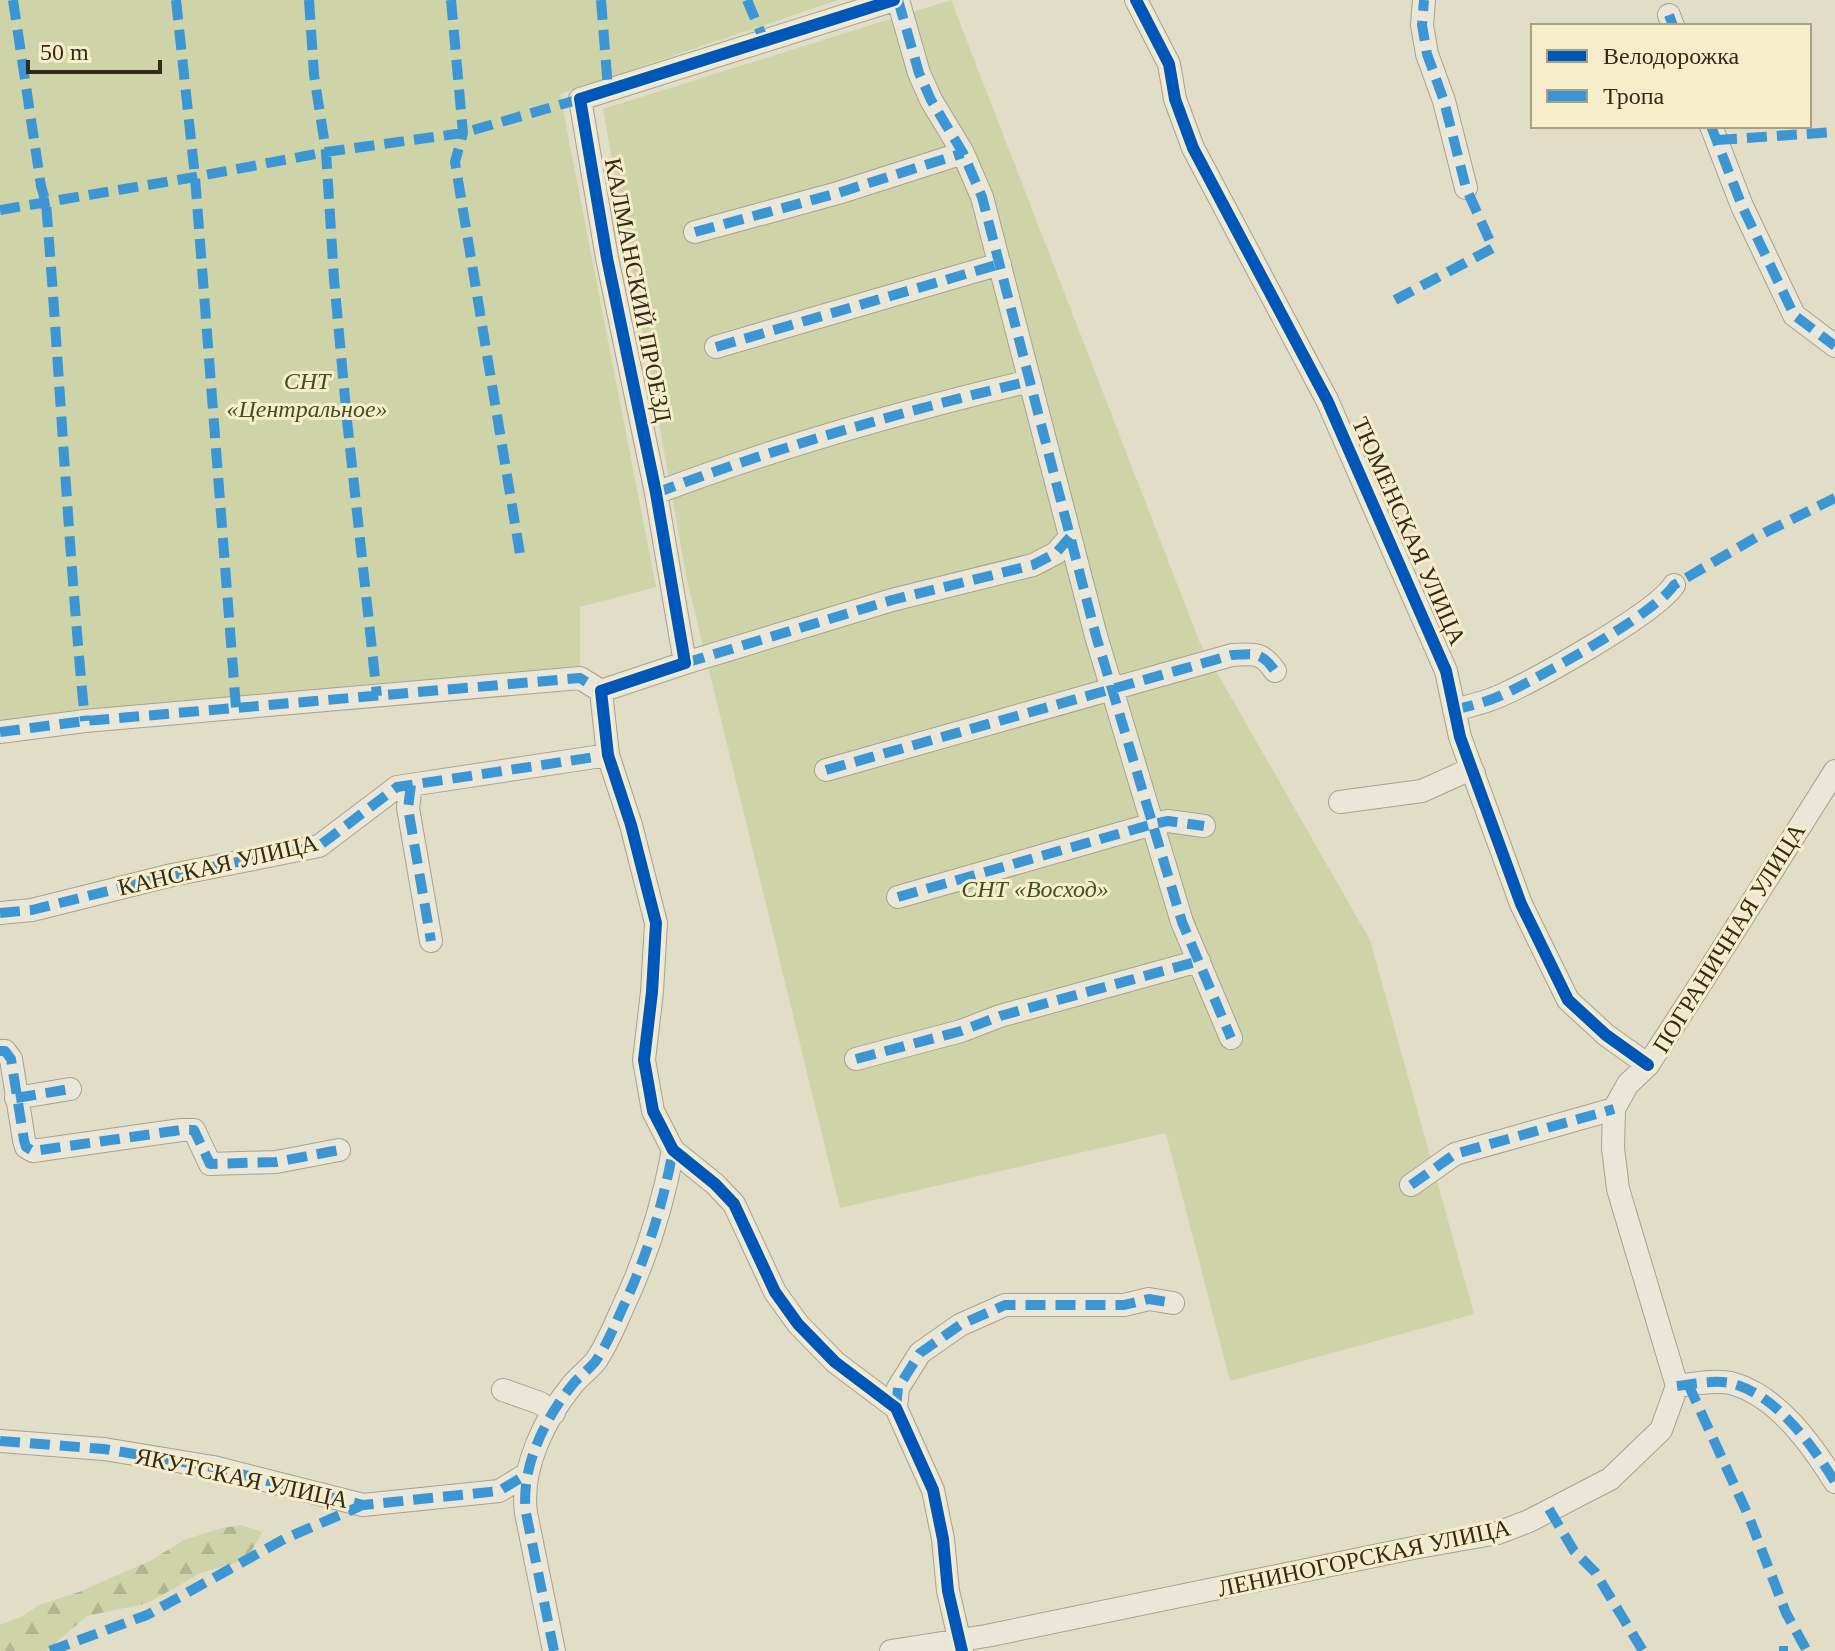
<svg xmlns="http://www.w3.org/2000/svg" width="1835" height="1651" viewBox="0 0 1835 1651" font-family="Georgia,serif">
<defs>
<pattern id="forest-firs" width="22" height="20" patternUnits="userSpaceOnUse" patternTransform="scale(2)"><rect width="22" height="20" fill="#ced4a8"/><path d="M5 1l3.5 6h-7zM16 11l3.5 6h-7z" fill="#b2b690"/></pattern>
</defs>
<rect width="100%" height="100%" fill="#e2ddc7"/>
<path fill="url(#forest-firs)" d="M242,1525L262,1532L252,1550L238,1562L201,1573L148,1603L87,1616L46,1651H0V1625L23,1616L39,1605L79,1592L150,1561L184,1540L222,1528Z"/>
<path fill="#ced4a8" d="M0,0H838L560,94L656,587L580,607V678L0,732Z
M951,0L1200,643L1370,940L1474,1314L1230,1381L1166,1133L840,1208L687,580L603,109Z"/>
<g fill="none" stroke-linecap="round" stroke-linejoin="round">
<g stroke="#a7a191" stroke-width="24">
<path id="minor" d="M894,0L580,99L607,258L656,493L685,663L601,691L608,755L631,825L656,923L652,992L644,1060L653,1111L673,1150L715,1184L734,1204L775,1292L798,1324L835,1362L896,1408L933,1490L943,1539L948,1591L962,1651
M898,0L919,73L931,100L963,153L982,197L1096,636L1182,922L1231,1038
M1136,0L1169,64L1175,99L1193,148L1327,400L1446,671L1460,737L1521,904L1568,1000L1606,1035L1648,1065
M1424,0L1422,25L1427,54L1444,101L1466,188
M1669,15L1673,26
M1711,126L1742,206L1794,315L1835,346
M695,232L838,193L963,153
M716,347L1000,264
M656,493C777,447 904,411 1030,381
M685,663L892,600L1033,565L1056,553L1070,537
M1454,710C1470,706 1487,702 1502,695C1537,679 1655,614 1674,585
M0,732L85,721L580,678L601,691
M826,770L1232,655C1254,654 1261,651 1275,671
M411,785L408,808L431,941
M1340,802L1422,791L1464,772L1474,773
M898,897L1153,824L1168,821L1204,826
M0,913L32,910L172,875L319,846L397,787L608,755
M0,1051H5L11,1059L24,1140L26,1147L33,1151L181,1130H194L210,1164L276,1162L339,1150
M856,1059L961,1031L1000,1016L1199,961
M16,1098L70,1089
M1411,1185L1455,1154L1614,1109
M1677,1386L1618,1189L1613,1148L1614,1109L1628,1084L1648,1065L1703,980L1835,771
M1677,1386C1693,1384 1718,1379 1734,1384C1778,1397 1812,1445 1835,1482
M503,1390L540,1403L554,1413
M896,1408L898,1388L920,1353L960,1325L1005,1305H1124L1149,1299L1173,1303
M0,1441L104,1449L213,1467L363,1505L499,1491L527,1474
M554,1651L526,1513C520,1468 545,1418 573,1384C580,1376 588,1370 595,1362C606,1347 615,1325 623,1307C647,1256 663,1205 673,1150
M891,1651L986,1636L1413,1548L1498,1533L1529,1521L1610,1479L1661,1430L1677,1386"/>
</g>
<use href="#minor" stroke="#eae7d9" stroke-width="22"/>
<path stroke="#3d96d4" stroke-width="10" stroke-dasharray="20 10" stroke-linecap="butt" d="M13,0L41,186L46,203C60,375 68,548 85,721
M176,0L195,177L236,708
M309,0L314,75L326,152L334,279L347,420L377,696
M451,0L463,133L455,162L520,554
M601,0L608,89
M747,0L764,40
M898,0L919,73L931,100L963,153L982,197L1096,636L1182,922L1231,1038
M1669,15L1673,26
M1711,126L1742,206L1794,315L1835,346
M1717,140L1835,132
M0,210L195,177L326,152L463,133L580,99
M695,232L838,193L963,153
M1395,300L1493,248L1466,188L1444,101L1427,54L1422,25L1424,0
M716,347L1000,264
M656,493C777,447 904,411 1030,381
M685,663L892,600L1033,565L1056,553L1070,537
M1454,710C1470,706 1487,702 1502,695C1537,679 1655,614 1674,585L1760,535L1835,498
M0,732L85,721L580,678L601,691
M826,770L1232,655C1254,654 1261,651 1275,671
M411,785L408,808L431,941
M898,897L1153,824L1168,821L1204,826
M0,913L32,910L172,875L319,846L397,787L608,755
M0,1051H5L11,1059L24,1140L26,1147L33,1151L181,1130H194L210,1164L276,1162L339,1150
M856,1059L961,1031L1000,1016L1199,961
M16,1098L70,1089
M1411,1185L1455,1154L1614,1109
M1688,1384L1749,1517L1786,1613L1807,1651
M1677,1386C1693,1384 1718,1379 1734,1384C1778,1397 1812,1445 1835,1482
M896,1408L898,1388L920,1353L960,1325L1005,1305H1124L1149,1299L1173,1303
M0,1441L104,1449L213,1467L363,1505L499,1491L527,1474
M1549,1509L1574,1551L1595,1572L1643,1651
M50,1651L147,1615L284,1539L363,1505
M554,1651L526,1513C520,1468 545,1418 573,1384C580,1376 588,1370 595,1362C606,1347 615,1325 623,1307C647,1256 663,1205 673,1150
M1779,1651H1788"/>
<g stroke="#f6eecb" stroke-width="17">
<path id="cycleway" d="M894,0L580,99L607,258L656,493L685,663L601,691L608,755L631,825L656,923L652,992L644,1060L653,1111L673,1150L715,1184L734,1204L775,1292L798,1324L835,1362L896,1408L933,1490L943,1539L948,1591L962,1651
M1136,0L1169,64L1175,99L1193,148L1327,400L1446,671L1460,737L1521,904L1568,1000L1606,1035L1648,1065"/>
</g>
<use href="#cycleway" stroke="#0057b8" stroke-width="12"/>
</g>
<g text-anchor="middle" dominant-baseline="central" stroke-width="6" stroke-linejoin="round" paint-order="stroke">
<g font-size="24" fill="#342a1a" stroke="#f6eecb">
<text transform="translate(638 290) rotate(79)">КАЛМАНСКИЙ ПРОЕЗД</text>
<text transform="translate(1409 531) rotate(66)">ТЮМЕНСКАЯ УЛИЦА</text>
<text transform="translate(218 865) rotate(-13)">КАНСКАЯ УЛИЦА</text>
<text transform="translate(1729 938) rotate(-58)">ПОГРАНИЧНАЯ УЛИЦА</text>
<text transform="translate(242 1478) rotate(12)">ЯКУТСКАЯ УЛИЦА</text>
<text transform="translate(1364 1558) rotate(-12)">ЛЕНИНОГОРСКАЯ УЛИЦА</text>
</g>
<g font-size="24" font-style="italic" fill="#405120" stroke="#f6eecb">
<text x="307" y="381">СНТ<tspan x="307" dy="28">«Центральное»</tspan></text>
<text x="1035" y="889">СНТ «Восход»</text>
</g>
</g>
<rect x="1531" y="24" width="280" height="104" fill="#f6eecb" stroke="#a8a084" stroke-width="2"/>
<rect x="1547" y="50" width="40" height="12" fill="#0057b8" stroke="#a8a084" stroke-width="2"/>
<text x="1603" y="64" font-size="24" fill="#342a1a">Велодорожка</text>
<rect x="1547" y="90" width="40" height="12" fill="#3d96d4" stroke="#a8a084" stroke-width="2"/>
<text x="1603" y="104" font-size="24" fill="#342a1a">Тропа</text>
<path d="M28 60v12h132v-12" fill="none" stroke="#342a1a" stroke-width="4"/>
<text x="40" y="60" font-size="24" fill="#342a1a" stroke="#f6eecb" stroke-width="6" paint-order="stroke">50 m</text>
</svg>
